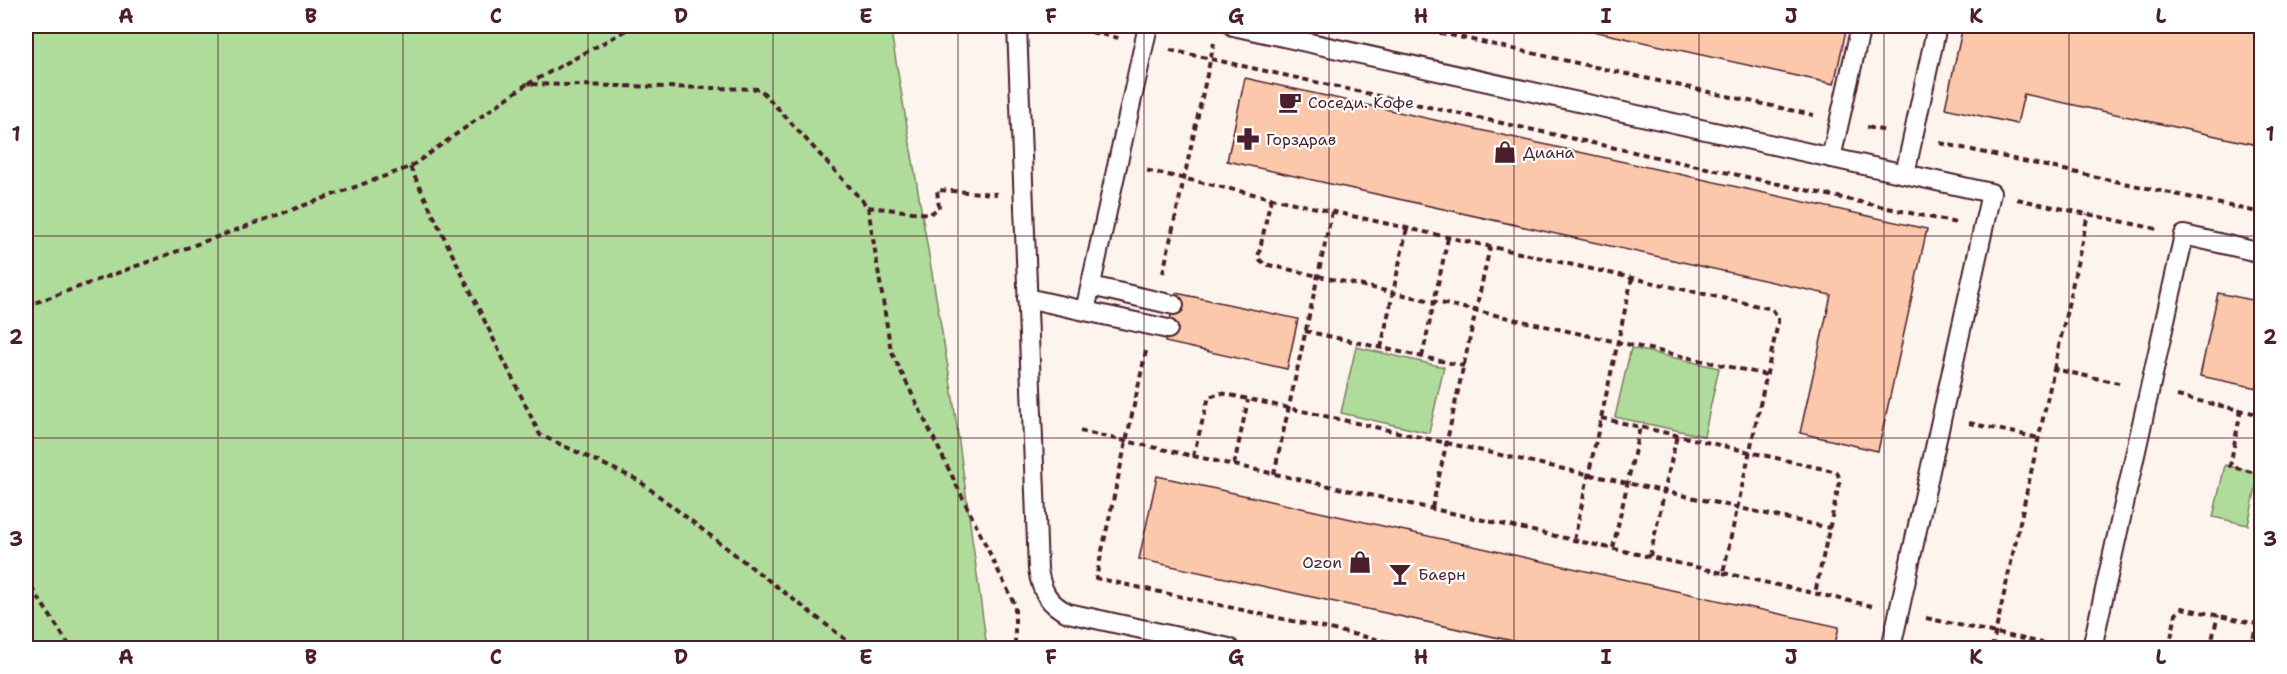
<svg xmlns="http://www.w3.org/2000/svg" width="2287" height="674" viewBox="0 0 2287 674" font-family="'Shantell Sans',sans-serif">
<rect width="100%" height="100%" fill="#fef4ee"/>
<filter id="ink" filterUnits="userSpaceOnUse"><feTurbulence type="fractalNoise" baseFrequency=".0167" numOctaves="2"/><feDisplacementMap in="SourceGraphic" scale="12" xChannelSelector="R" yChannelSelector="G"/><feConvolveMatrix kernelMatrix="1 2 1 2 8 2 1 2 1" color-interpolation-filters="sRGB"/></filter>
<g filter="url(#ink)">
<path fill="#afdc9b" stroke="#7c7e63" stroke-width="1.5" d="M26,26H890L952,391L987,648H26Z
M1356,347L1444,367L1429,433L1341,413Z
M1631,348L1719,368L1704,436L1615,417Z
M2225,465L2259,473L2248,525L2213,517Z"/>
<path fill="#fbc8ab" stroke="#4a1f2b" stroke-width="1.5" d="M1570,26H1847L1834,84Z
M1963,26H2262V146L2024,94L2017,124L1945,108Z
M1245,78L1927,229L1878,451L1800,433L1831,295L1227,161Z
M1176,293L1298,319L1287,369L1165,342Z
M2218,293L2262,302V389L2200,376Z
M1157,476L1839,627L1834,648H1545L1139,559Z"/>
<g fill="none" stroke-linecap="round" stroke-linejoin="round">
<g stroke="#4a1f2b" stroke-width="22">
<path id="lane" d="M1017,26L1038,569C1041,590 1048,604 1068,613L1229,648
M1233,26L1991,193L1891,648
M1831,158L1861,26
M1905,174L1937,26
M1091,286L1174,305
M1027,298L1085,311L1148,26
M1085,311L1168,329
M2092,648L2184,235L2262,253"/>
</g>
<path stroke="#4a1f2b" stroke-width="4" stroke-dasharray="6 4.5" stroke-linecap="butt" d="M1061,26L1119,38
M1409,26L1813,115
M1170,50L1956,223
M528,84L634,26
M1867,127L1886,131
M1940,143L2262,213
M410,167L540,435L638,480L854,646
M1271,198L1258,258L1264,264L1767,375
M2017,199L2157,229
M868,207L930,214L939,208L937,190L997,194
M1163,273L1214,43
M26,306L410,167L527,84L760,89L868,207L891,351L1015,605V648
M1305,331L1464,366
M1381,348L1407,228
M1146,351L1096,578L1416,648
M1422,357L1448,238
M2054,369L2088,214
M2177,396L2262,415
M2241,410L2230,466L2262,475
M1601,418L1837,472L1840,480L1815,593
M1969,423L2039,438
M1080,431L1723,573L1778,323V317L1772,309L1145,170
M1193,456L1209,397L1221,393L1830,528
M1234,465L1248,400
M1274,474L1332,212
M1432,508L1490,247
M1574,540L1632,278
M1613,548L1640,427
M1650,556L1677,435
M1723,573L1872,606
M26,579L71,648
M1926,618L2066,648
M842,648L854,646L859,648
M1860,648L1862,638
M1992,648L2054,369L2123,384
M2169,648L2176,614L2182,608L2262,625
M2210,648L2218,615
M2251,648L2262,602"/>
<use href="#lane" stroke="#fff" stroke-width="18"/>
</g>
</g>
<path fill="none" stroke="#4a1f2b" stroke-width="1.5" stroke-opacity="0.55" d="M218,26V648M403,26V648M588,26V648M773,26V648M958,26V648M1144,26V648M1329,26V648M1514,26V648M1699,26V648M1884,26V648M2069,26V648M26,236H2262M26,438H2262"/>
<defs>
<g id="cafe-bare" transform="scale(1.8)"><path d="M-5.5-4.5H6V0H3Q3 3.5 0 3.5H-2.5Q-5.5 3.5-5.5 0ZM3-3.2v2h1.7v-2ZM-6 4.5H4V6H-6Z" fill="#4a1f2b" stroke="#fff" stroke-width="2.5" paint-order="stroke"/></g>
<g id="pharmacy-bare" transform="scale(1.8)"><path d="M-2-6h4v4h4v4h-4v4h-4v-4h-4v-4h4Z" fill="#4a1f2b" stroke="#fff" stroke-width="2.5" paint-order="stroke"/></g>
<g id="shop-bare" transform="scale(1.8)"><path d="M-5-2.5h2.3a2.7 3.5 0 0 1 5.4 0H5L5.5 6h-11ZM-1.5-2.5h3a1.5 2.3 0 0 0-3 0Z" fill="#4a1f2b" stroke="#fff" stroke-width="2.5" paint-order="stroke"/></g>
<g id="bar-bare" transform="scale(1.8)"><path d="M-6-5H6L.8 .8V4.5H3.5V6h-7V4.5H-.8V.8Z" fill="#4a1f2b" stroke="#fff" stroke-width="2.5" paint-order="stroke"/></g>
</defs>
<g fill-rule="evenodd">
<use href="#cafe-bare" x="1290" y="102"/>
<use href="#pharmacy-bare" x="1248" y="139"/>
<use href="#shop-bare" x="1505" y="152"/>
<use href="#shop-bare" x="1360" y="562"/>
<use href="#bar-bare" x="1400" y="574"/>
</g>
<g text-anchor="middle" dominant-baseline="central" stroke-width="4.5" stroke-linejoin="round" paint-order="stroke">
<g font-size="16" fill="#4a1f2b" stroke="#fff" text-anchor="start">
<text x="1308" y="102">Соседи. Кофе</text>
<text x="1266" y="139">Горздрав</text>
<text x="1523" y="152">Диана</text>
<text x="1342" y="562" text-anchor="end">Ozon</text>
<text x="1418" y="574">Баерн</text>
</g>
</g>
<rect width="2287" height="674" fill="none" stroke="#fff" stroke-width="66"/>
<rect x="33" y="33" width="2221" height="608" fill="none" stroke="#4a1f2b" stroke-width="2"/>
<g font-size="20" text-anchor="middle" font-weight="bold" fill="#4a1f2b">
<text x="126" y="23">A</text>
<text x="311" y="23">B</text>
<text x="496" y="23">C</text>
<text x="681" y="23">D</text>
<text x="866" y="23">E</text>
<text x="1051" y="23">F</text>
<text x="1236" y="23">G</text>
<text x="1421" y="23">H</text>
<text x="1606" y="23">I</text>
<text x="1791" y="23">J</text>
<text x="1976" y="23">K</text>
<text x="2161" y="23">L</text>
<text x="16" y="141">1</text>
<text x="2270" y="141">1</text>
<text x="16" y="344">2</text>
<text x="2270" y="344">2</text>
<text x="16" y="546">3</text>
<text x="2270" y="546">3</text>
<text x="126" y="664">A</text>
<text x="311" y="664">B</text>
<text x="496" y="664">C</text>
<text x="681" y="664">D</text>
<text x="866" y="664">E</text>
<text x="1051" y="664">F</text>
<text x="1236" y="664">G</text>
<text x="1421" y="664">H</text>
<text x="1606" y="664">I</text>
<text x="1791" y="664">J</text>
<text x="1976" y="664">K</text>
<text x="2161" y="664">L</text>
</g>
</svg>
